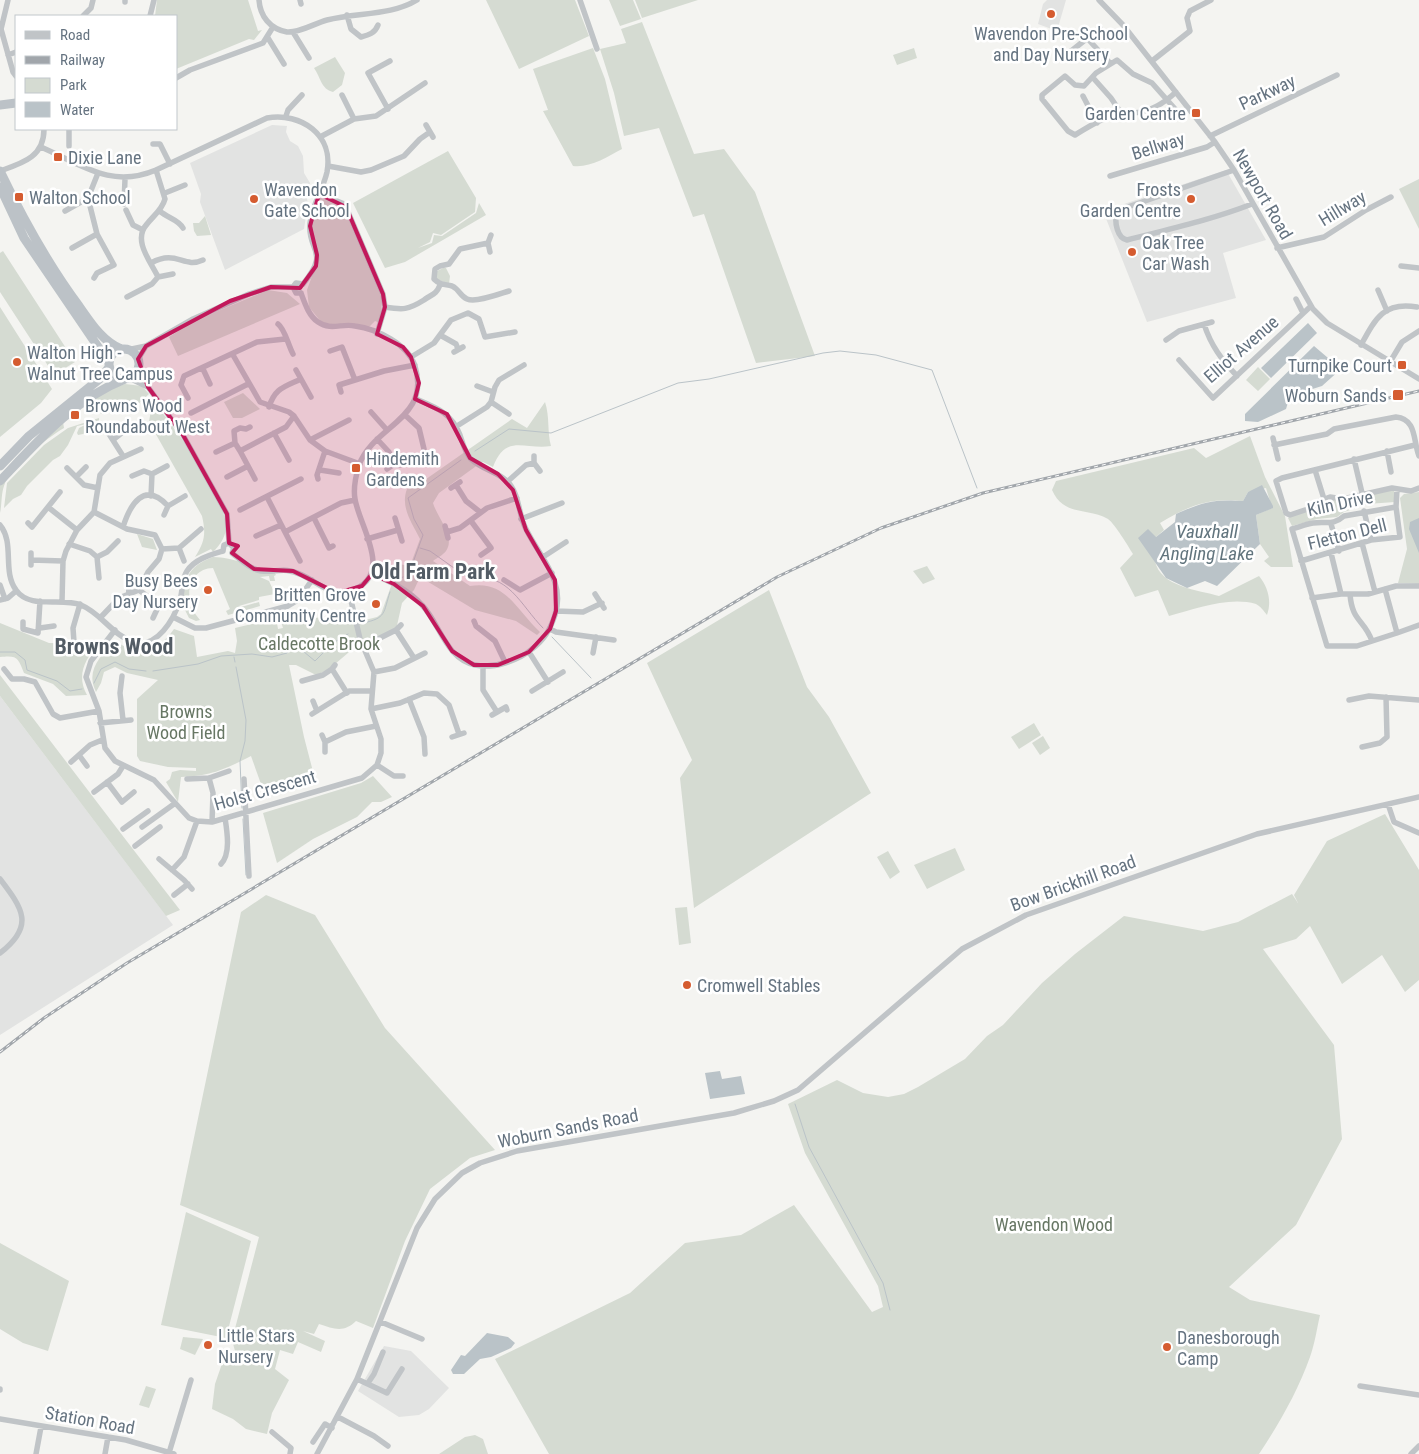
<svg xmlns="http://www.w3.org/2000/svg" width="1419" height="1454" viewBox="0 0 1419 1454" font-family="'Roboto Condensed',sans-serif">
<rect width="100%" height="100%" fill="#f4f4f1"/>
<path fill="#e2e3e2" d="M1047,0H1066L1057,31L1038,24L1043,4Z
M272,125L287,126L286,132L290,141L298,146L303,156L304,173L310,183L306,195L308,203L304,229L225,270L200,202L201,194L190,163Z
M1226,170L1266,240L1223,253L1236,298L1147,322L1103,211Z
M0,696L173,925L0,1035Z
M384,1346L411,1351L449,1388L429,1409L419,1415L399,1417L358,1391Z"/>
<path fill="#d5dbd2" d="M157,0H248L258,31L262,30L254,40L249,39L176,69V16H155Z
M486,0H575L589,36L519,69Z
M609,0H633L641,19L620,26Z
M635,0H698L642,18Z
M642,22L694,154L724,149L755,192L815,356L756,363L704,214L693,217L659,128L624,136L614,93L600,49L626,43L621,29Z
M593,48L605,79L622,149C607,157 590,168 573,166L543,111L548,110L533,69Z
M914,48L917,58L897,65L893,55Z
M335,57L345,73L342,85L333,92C321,89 321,78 314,68Z
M448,151L476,198L475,212L441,235L433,233L430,242L418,248L432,243L434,235L442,236L476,213L479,203L486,215L405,262L385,268L353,203Z
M1419,179V229L1399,189Z
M320,197L339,204L344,209L380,293L382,301L380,323L375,321L368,328L322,323L309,307L307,290L315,268L311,224Z
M205,216L211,235L197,236L194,231L193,223H199Z
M3,251L75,362L54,375L0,292V253Z
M443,268H446L450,276L449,284L436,279L435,272Z
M268,290L287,293L300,304L178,356L169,337L192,322Z
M0,307L52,389L41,403L0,437Z
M1258,367L1270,379L1258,391L1246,380Z
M125,384L142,386L149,394L135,407L116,404L101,414L93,395Z
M243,393L260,409L242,418H233L224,402Z
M545,402C550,417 547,432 551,446C524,450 506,433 493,467L483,462L479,464L439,493L433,503C437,517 456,537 446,551C443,555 437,558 433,561L470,586C506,580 516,610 540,632L537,635L516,621L475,610L420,577L414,590L402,603L396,630L355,647L328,670L316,675L296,665H289L304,737L316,783L266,798L251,756C225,769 212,776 181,777L178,802L166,782L170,779L172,772L180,770L196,771V768L168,767L140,761L137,756V699L158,680L127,673L115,667L104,672L101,683L96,692C85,670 101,657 114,640C136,657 159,651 174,629L194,636L197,657L228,651L235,653L237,641L235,628L276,618L278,629L283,628L279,615L286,613L289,623L358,610L361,621L377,617L381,614L399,564L410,566L420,539C412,523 400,507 407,489L419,484L512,419L527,428Z
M156,405C174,427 227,496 226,529C225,538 219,546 213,552L211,549L195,557C205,542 206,533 202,516L149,422L151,410Z
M99,418V423L83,434L78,435L77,433L79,428L87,424L77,426L68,445L60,456L53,460L27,486L21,495L13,499L4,508L7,483L44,445L68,428Z
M63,422L64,428C47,438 10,467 4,486C1,494 2,505 0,513V483Z
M1250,436L1265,477L1285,516L1293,567H1271L1264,561L1269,557L1260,544L1256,515L1272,508L1266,488L1248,492L1243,501C1208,498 1190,505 1160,523L1164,530L1156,537C1156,545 1154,554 1155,561C1160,587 1199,590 1219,596L1259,576C1268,587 1272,601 1267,615C1264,611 1260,606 1256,604C1229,596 1195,609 1169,616L1158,590L1135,597L1120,568L1133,554C1128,546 1115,524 1108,519C1087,507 1064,517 1052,490L1056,481L1194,448L1206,458Z
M1394,490L1395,502L1367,504L1344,512L1337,517L1317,519L1292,526L1288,518L1329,499Z
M1419,492V584L1398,583L1407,549L1400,498L1404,494Z
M137,534L153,539L157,550L142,547Z
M213,557C231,557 255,567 274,572L276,575L274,576L275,581H270L269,576L260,577L269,581L275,594L259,597V600L239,606L241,607L259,602L260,606L228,615L226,611L230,609L213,568C195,568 185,587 191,603L179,608C185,582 185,567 213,557Z
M927,566L935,579L923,584L913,571Z
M769,590L807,687L829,717L871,793L694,908L680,778L692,760L647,663Z
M189,606L200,620L196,621L189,618L184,608Z
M0,623L49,643L98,644C85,660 76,675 87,695L66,696L53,684L24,673C18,658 18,655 0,657Z
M0,675C60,753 119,832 180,910L166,916L0,696Z
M1034,723L1041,735L1019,749L1011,737Z
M1043,736L1050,748L1040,755L1032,743Z
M373,776L392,797L381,802H372L357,817L313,839L277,863L263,813L361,783Z
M1385,814L1419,870V980L1405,992L1382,955L1342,984L1310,926L1296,939L1263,949L1334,1045L1342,1139L1296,1225L1229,1287L1250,1300L1320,1315C1317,1328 1315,1343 1310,1357C1298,1391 1279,1424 1259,1454H549L495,1359L630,1293L685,1243L741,1235L794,1205L872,1312L883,1307L878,1286L805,1153L788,1104L837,1080L863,1093L888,1097L904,1094L918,1087L965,1059L987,1036L1003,1025L1042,983L1075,954L1124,916L1203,931L1238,922L1292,894L1298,903L1294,895L1327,841Z
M955,848L965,870L927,889L914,865Z
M888,851L900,872L890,879L877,857Z
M266,895L315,915L385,1028L495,1150L470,1158L430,1189L405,1241L373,1328L356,1321C344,1333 334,1329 319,1324L314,1334L303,1331L325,1341L321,1352L298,1342L293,1354L280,1350L275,1369L289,1380L272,1413L267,1434L246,1429L233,1419L212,1409L215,1384L225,1355L235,1351L232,1340L259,1237L180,1205L241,912Z
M687,907L691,943L679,945L675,908Z
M186,1212L251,1241L226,1338L161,1325Z
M0,1243L69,1281L48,1351L23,1343L0,1329Z
M183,1337L203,1339L195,1355L180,1349Z
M146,1386L156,1389L149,1408L139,1405Z
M475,1435L483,1439L488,1454H439L465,1437Z"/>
<path fill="#bac3c8" d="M1308,323L1317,333L1271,378L1261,368Z
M1314,346L1341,369L1322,386L1290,396L1286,409L1258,422L1245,421V414Z
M1262,485L1273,506V508L1256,515L1260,544L1217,586L1205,581L1187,588L1166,578L1138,538L1148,529L1156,537L1175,522L1176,514C1203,502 1213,499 1243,501L1248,492Z
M1419,518V553L1409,529L1410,522Z
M720,1071L722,1079L741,1076L745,1094L710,1099L705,1073Z
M487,1333L508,1337L515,1343L511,1348L491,1357L480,1359L464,1374H453L451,1370L461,1355L465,1356Z"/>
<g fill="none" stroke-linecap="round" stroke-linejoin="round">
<path stroke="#bac3c8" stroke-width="1" d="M475,451L509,429L551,433L678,383L709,379L823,353L840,351L876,355L932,370L977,488
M420,548L430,551L471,580C507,570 521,606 543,628
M411,568L423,535L414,519L408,498L461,460
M399,579L403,577
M363,623C387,618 383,613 390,592
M552,637L591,678
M0,652H15L25,660L27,670L57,681L70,691L82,689
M234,657L235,662
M236,667L246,720L245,741L240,761L242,808
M153,671L198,664L221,656L252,654L272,657L287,653L290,647H298L315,661L333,643L348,634
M94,683L101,669L115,662L129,669L146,671
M243,819L246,875
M795,1104L809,1147L883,1283L890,1310"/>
<path stroke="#c0c4c7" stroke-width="5.5" d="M8,0L1,29L13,72L16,76
M259,0C260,16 270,29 287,32C300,33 315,23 327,20C357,12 391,16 417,0
M300,0L301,4
M580,0L597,49
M1099,0L1123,25L1215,142L1234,170L1313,309L1327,323L1419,379
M125,2V0
M347,15L351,29L361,37C369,35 375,33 378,25
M83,16L91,8L93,0
M150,16L154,0
M293,32L309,58
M268,38L284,64
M1087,38L1110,63
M8,55L16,52
M1065,56L1100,28
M1152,61L1190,31L1187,18L1190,11L1211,0
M176,78L190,70L263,43L273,27
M1095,80L1111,98L1121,113
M342,95L354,119
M1083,96L1097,123
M388,109L368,73L390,61
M1176,110L1152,83L1133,74L1117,60L1096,73L1084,86L1075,85L1065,76L1042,95V99L1068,131L1075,135C1087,128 1098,120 1111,116C1119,113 1126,114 1134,113C1152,111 1164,103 1176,92
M286,116L288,110L302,95
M426,125L433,137
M1210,136L1337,75
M320,137L354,119L376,116L425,83
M153,144H160L170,164
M69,146V129
M41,147C82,165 111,189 156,170L267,118C301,112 334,135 327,172C323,190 312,205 310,223C307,252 331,250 303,284
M328,166L361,172L371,170L404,156L420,139L430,132
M156,170L165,199C162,210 154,215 147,224C132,240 151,262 158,277
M1234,170L1122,209L1116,214C1115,223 1117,238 1127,240C1169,229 1211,220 1252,204
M0,171C23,163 44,157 44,129
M1110,176L1207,147L1215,142
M165,193L185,185
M319,194L342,203L346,207L383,294L385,307L377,334
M124,204L125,179
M126,210L133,225L143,230
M65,211L88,198
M160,211C167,218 178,219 183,228
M488,243L460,249L449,264L440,266L435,269L434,279C440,285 444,284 452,286C459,289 460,296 467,299C476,303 499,294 509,291
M72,248L97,234
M1277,248L1324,237L1366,210L1391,197
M490,252L488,243L491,235
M151,263C177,249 183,269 203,260
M1401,266L1419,268
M94,278L97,273L114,265L97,234L88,198L98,173
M1378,290L1387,311
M301,293H296L293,287L296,283L303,284
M127,297L152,284L158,277L173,274
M1296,299L1303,313
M385,307C403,310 408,310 424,300C432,294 436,295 440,285
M278,324C285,329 288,345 293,354
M1204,324C1211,346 1222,360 1237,376
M440,335L456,344L458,349
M1166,340L1179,331L1212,322
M1361,345C1375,319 1384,301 1417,307
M127,350L146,346L193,319L249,294L271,287H293
M330,351L342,347L355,380
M454,352L463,347
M233,355L260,402L289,412L294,416L310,440L325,451L360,464
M411,357L434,343L451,320L468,313L479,319L485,337L515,332
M138,359L146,346
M1179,360L1213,398L1311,306
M1390,362L1402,342L1419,331
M139,367L148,387L183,435L227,514L229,543
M203,369L210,384
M296,370L311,397
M129,378L148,387
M477,386L493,392
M341,392L339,385L384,371L415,365
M188,398L181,385L184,376L257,342L285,339
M491,402L509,414
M269,407C275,388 284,387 301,379
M371,412L387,430
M191,413L248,384
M405,415L419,428L424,449
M457,426L487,407L491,402L495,387L499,380L524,365
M274,433L289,460
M109,434L123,456
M1273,438L1278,459
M114,439L124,431L137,425
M377,439L389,452L393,465
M310,440L349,420
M1274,445L1327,434L1334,429L1396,417C1417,419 1413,441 1419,456
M1415,445L1282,478L1276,481L1286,513L1290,515L1311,508L1317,502L1330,497L1343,499L1392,488L1411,491L1419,488
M240,451L235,443L234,431L240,428L246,429L250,427
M1387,451L1391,472
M216,452L235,443
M1354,459L1362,493
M534,463L540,471
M67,468L84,485L98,488
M387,469L393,465H400
M320,470L339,473
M1315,470L1324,499
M152,474L167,466
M132,476L144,471L152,474L151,496
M76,477L86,467
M227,477L248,466
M255,479L240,451L286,427L294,416
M318,479L317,475L325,451
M507,482L526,465L534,463V456
M456,485L466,501L480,512
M451,488L460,482
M267,497L285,532L341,503L355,500
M48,507L77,530
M1396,507L1397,489
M240,510L301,479
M1364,511L1371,540
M94,512L127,529L155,535L162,549L159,559L148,572L139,590L119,598L100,618
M164,515L168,506L185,496
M314,518L329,548L333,546
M395,518L402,541
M521,519L562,503
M471,521L491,548L481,555
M28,523L32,527L60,492
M1331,524L1339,551
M0,525C15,543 2,571 16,590C30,610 61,597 81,605C101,613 113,636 134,642C157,649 174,619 180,600C183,591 181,580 187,571C195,559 210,555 223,551
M445,526L448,538
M123,527C130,505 144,480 168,506
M285,532L300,561
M447,532L460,528L487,508L517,498
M256,536L281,525
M367,539L398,530
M1362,543L1375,592
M69,544L90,551L97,557L99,578
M179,548L184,561
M162,549L179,548L201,529
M223,551L224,545L229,543L234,548L232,553
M232,553C241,560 250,569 261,571C277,573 283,566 302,575C313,580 323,589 335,592C343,594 350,592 357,588C392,571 359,525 355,499C353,488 356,475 359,465C374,425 431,419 415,366C408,344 377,329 355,326C342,323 331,331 318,322C309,316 305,304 301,293
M1331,553L1341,594
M97,557L107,552L118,541
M543,557L566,542
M31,560L63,561
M1301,561L1371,540L1400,537L1396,507L1344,516C1333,526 1326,521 1313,523C1306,524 1299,527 1292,529L1327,646H1357L1397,633L1385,589
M31,565V553
M371,574C389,581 408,589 422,605C440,624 446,659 475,665C493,669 518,661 532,649C544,640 550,630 555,615C566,581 540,558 526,529C518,514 520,494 507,481C496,471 481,469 471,459C465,453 463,444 460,435C452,413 435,407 416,399
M504,580L520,590L552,573
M0,585L5,599
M139,590L159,605
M595,594L604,608
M1350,594C1352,622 1364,619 1372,641
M129,595C128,586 129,582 137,578L143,581
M1312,598L1341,594H1368L1396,586H1419
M0,600L8,598L16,591
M62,602L63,561L66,551L77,530L94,512L100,475L110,463L141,449
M556,611L583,612L602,603
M173,617L195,628H206L288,606L298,600L312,580
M153,618L159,605L166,600
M474,621L476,626L495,641L505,662
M23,622V629L38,633L40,601
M40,628L54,626
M550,629L556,632L614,640
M115,630L91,661L86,677L99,711L105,748L115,761L154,780L189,818L197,821L212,822L362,778L377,765L381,753V739L371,709L374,672L360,639L349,592
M396,630L414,658
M1397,633L1419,625
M376,640L396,630L401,625
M74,642L73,628L80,604
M529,652L548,682
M593,653L596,637
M335,665L332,669L347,693
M483,667V690L497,712
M4,669L12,679H24L35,682L53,714L60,718L99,711
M374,672L395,668L425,653
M122,676L120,693L123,720
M302,681L323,675L332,669
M532,691L563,672
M409,699L424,737L425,754
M1349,700L1369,696L1419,700
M313,701L317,711
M371,709L400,703L424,693L437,694L449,705L459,734
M312,714L349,691H372
M492,715L506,707L507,710
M100,723L131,720
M322,735L325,742V752
M452,737L464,733
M325,742L346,732L376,726
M1362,747L1380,743L1387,737L1386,697
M79,755L87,766
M71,762L90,745L102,740
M377,765L394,776H403
M209,778L213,793L212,822
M187,779L209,778L229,771
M244,779L249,876
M107,782L122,802L134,792
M94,792L118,774L123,766
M1388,804L1394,822L1419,833
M142,827L174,804
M123,829L148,811
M135,846L160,827
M159,859L184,880L192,889
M221,864C231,854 227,831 225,818
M172,870L184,857L197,821
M0,879C23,909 35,926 0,953
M174,895L188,884
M381,1322L422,1339
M357,1379L387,1393L402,1369
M368,1383L374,1374L383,1352
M1360,1386L1419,1395
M0,1390V1389
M338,1417L374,1436L388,1446
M0,1419L126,1440L174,1454
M272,1432L291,1448L290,1454
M313,1442L325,1424L332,1428
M169,1453L191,1380
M36,1454L41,1427
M105,1454L108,1437
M317,1454L357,1379L417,1228L435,1199L462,1173L480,1163L517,1151L734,1113L774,1101L798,1090L962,949L1026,915L1257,834L1419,797
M1411,1454L1419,1446"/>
<path stroke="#bcc2c7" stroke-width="9" d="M0,105L16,103
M0,171C23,219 47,263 79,306C91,323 102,341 121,349
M0,187L24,238L109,363
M109 364a15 15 0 1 1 30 0a15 15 0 1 1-30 0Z
M0,466L29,436L102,377L109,367
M0,481C37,442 74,399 125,379"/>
<g stroke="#a1a6ab" stroke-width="3">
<path id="rail" d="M0,1052L44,1018L127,963L777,577L881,528L983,493L1419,391"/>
</g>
<use href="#rail" stroke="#fff" stroke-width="1" stroke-dasharray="4" stroke-linecap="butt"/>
</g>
<path fill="#c2185b" fill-opacity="0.2" stroke="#c2185b" stroke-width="4" stroke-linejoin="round" d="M319,194L346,207L383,294L385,307L377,334L403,347L411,357L419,383L415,399L447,414L470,458L498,474L513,490L526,530L555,580L556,611L550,629L529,652L498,665H474L452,651L423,606L394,584L372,574L362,586L337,593L293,571L254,569L232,553L238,546L229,543L227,514L183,435L148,387L138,359L146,346L230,301L271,287L300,288L316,266L317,255L310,226Z"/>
<g fill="#d55c30" stroke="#fff" stroke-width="2">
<circle cx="1051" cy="14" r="5"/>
<rect x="1191" y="108" width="10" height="10" rx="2.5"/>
<rect x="53" y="152" width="10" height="10" rx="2.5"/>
<rect x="14" y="192" width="10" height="10" rx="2.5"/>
<circle cx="254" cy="199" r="5"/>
<circle cx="1191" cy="199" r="5"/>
<circle cx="1132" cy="252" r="5"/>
<circle cx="17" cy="362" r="5"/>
<rect x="1397" y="360" width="10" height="10" rx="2.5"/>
<rect x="1392" y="389" width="12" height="12" rx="2.5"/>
<rect x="70" y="410" width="10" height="10" rx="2.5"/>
<rect x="351" y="463" width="10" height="10" rx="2.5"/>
<circle cx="208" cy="590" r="5"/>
<circle cx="376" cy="604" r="5"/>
<circle cx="687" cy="985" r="5"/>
<circle cx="208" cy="1345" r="5"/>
<circle cx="1167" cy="1347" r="5"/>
</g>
<g text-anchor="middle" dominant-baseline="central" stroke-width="5" stroke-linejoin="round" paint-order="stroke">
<g font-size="18" fill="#657380" stroke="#fff" text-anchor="start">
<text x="1051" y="33" text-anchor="middle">Wavendon Pre-School<tspan x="1051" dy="21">and Day Nursery</tspan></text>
<text x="1186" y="113" text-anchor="end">Garden Centre</text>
<text x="68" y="157">Dixie Lane</text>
<text x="264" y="189">Wavendon<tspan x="264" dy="21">Gate School</tspan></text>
<text x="1181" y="189" text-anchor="end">Frosts<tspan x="1181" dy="21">Garden Centre</tspan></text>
<text x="29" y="197">Walton School</text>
<text x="1142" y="242">Oak Tree<tspan x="1142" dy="21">Car Wash</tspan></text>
<text x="27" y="352">Walton High -<tspan x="27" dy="21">Walnut Tree Campus</tspan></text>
<text x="1392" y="365" text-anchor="end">Turnpike Court</text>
<text x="1387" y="395" text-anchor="end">Woburn Sands</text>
<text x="85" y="405">Browns Wood<tspan x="85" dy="21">Roundabout West</tspan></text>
<text x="366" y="458">Hindemith<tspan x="366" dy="21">Gardens</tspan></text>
<text x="198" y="580" text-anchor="end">Busy Bees<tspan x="198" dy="21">Day Nursery</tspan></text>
<text x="366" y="594" text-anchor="end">Britten Grove<tspan x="366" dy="21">Community Centre</tspan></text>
<text x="697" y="985">Cromwell Stables</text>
<text x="218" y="1335">Little Stars<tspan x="218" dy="21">Nursery</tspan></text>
<text x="1177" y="1337">Danesborough<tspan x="1177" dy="21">Camp</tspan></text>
</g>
<g font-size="18" fill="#657380" stroke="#fff">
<text transform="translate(1267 92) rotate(-25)">Parkway</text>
<text transform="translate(1158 146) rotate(-17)">Bellway</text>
<text transform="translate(1263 194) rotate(60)">Newport Road</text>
<text transform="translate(1342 208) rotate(-31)">Hillway</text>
<text transform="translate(1241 349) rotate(-41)">Elliot Avenue</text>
<text transform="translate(1340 503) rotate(-12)">Kiln Drive</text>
<text transform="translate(1347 534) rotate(-14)">Fletton Dell</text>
<text transform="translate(265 790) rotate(-16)">Holst Crescent</text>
<text transform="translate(1073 883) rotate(-20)">Bow Brickhill Road</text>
<text transform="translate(568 1128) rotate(-11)">Woburn Sands Road</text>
<text transform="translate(90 1420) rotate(10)">Station Road</text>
</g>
<g font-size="18" fill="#677764" stroke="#fff">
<text x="319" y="643">Caldecotte Brook</text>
<text x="186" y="711">Browns<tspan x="186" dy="21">Wood Field</tspan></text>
<text x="1054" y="1224">Wavendon Wood</text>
</g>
<g font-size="19" font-style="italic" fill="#61747d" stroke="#fff">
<text x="1207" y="531">Vauxhall<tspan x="1207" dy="22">Angling Lake</tspan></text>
</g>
<g font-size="22" font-weight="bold" fill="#535c65" stroke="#fff">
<text x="433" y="571">Old Farm Park</text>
<text x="114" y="646">Browns Wood</text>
</g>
</g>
<rect x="15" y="15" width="162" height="115" fill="#ffffff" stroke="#c1c7cc"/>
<rect x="25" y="31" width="25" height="8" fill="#c0c4c7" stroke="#c1c7cc"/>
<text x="60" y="40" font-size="15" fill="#657380">Road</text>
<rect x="25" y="56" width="25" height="8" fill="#a1a6ab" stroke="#c1c7cc"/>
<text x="60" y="65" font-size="15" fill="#657380">Railway</text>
<rect x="25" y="78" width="25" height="15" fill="#d5dbd2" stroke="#c1c7cc"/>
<text x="60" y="90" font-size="15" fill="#657380">Park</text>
<rect x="25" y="102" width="25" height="15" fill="#bac3c8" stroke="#c1c7cc"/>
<text x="60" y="115" font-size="15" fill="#657380">Water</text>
</svg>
